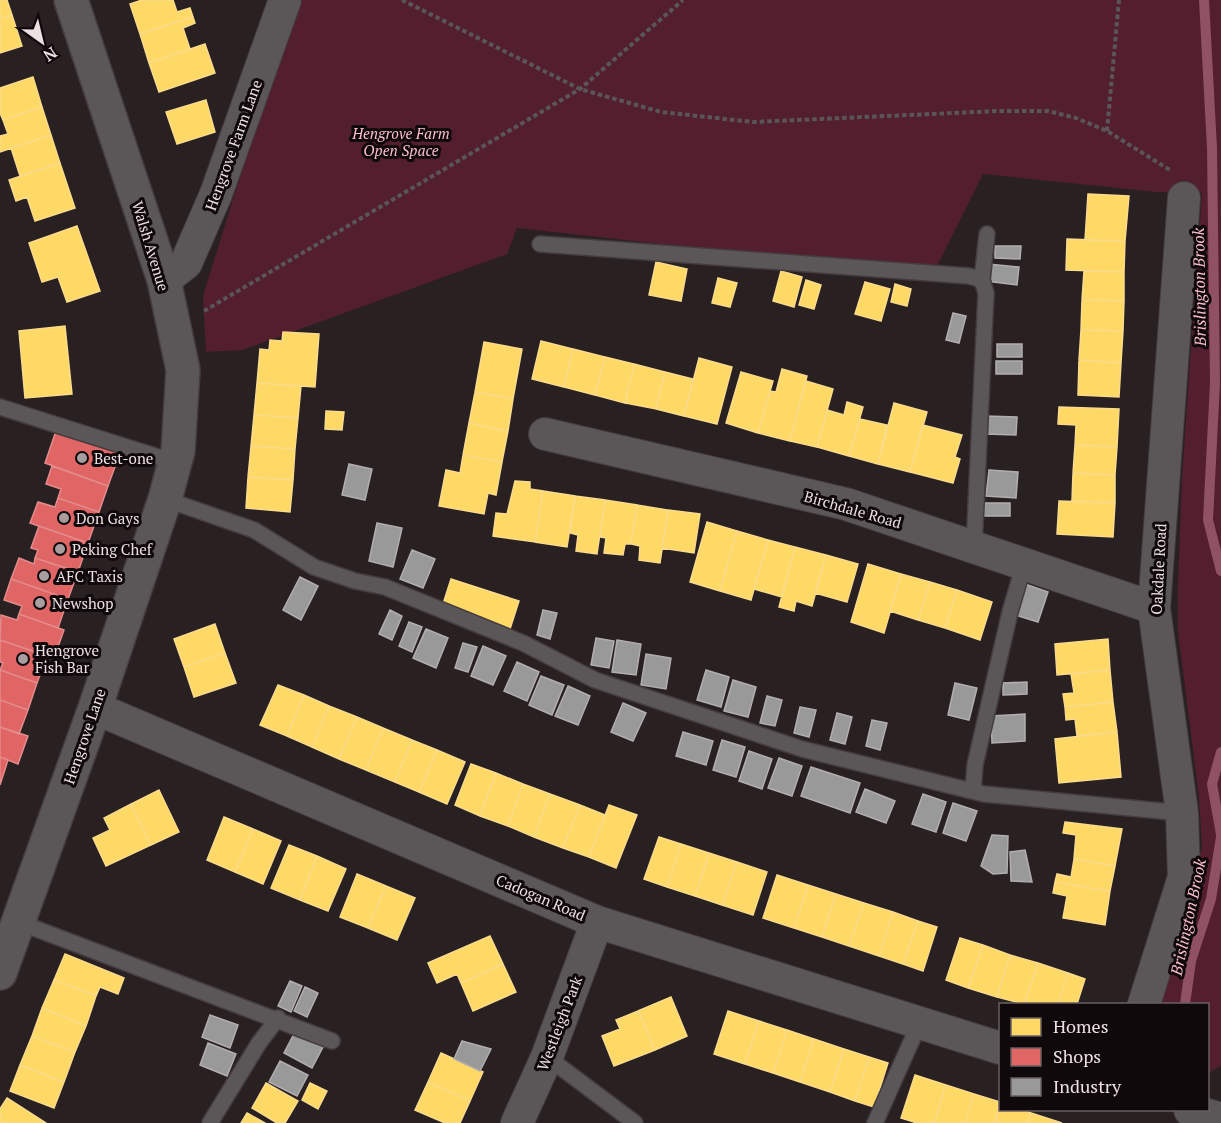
<svg xmlns="http://www.w3.org/2000/svg" width="1221" height="1123" viewBox="0 0 1221 1123" font-family="'PT Serif',serif">
<rect width="100%" height="100%" fill="#292022"/>
<path fill="#531f2f" d="M295,0H1221V1066L1208,1073V1004H1161L1202,848L1199,797L1178,632V587L1182,478L1202,193L1157,192L983,174L933,274L517,228L507,254L242,350L206,352L203,296Z"/>
<path fill="#ffd966" stroke="#fadb8c" stroke-width="1.5" d="M0,0H7L12,15L0,19Z
M142,0H173L177,12L190,8L193,17L140,34L130,4Z
M12,15L22,46L0,53V19Z
M193,17L195,23L183,28L190,49L149,63L140,34Z
M205,44L215,73L159,92L149,63Z
M33,77L42,107L3,120L0,113V88Z
M206,100L215,132L177,144L166,112Z
M42,107L51,135L0,152V136L8,134L3,120Z
M51,135L60,163L20,176L11,148Z
M60,163L75,208L35,221L27,197L16,201L9,180Z
M1088,194L1129,196L1125,241L1085,240Z
M77,226L100,291L67,302L58,277L42,282L29,243Z
M1067,239L1125,241L1124,272L1066,270Z
M656,262L687,269L681,301L649,295Z
M781,271L802,277L794,307L773,301Z
M1084,271L1124,272V301L1082,300Z
M718,278L737,283L730,307L712,303Z
M806,280L821,285L814,309L799,305Z
M865,282L890,289L881,321L855,314Z
M895,284L911,289L907,306L891,302Z
M1082,300L1124,301L1123,331L1081,330Z
M65,326L72,394L25,398L19,331Z
M1081,330L1123,331L1121,363L1079,360Z
M283,332L319,334L315,387L257,383L260,349L269,350L270,340L282,341Z
M541,341L573,349L564,387L532,379Z
M484,342L522,349L513,399L475,392Z
M573,349L605,357L595,395L564,387Z
M605,357L634,364L625,403L595,395Z
M699,358L732,367L717,424L684,416Z
M1079,360L1121,363L1119,397L1078,395Z
M634,364L665,372L656,409L625,403Z
M782,369L807,376L790,441L758,433L770,391L776,392Z
M665,372L693,379L684,416L656,409Z
M741,372L773,381L758,433L726,423Z
M806,381L833,389L817,447L790,441Z
M257,383L301,386L298,418L254,415Z
M475,392L513,399L508,431L469,423Z
M847,402L863,407L849,456L817,447L827,410L844,415Z
M894,403L927,412L910,472L878,464Z
M1059,407L1119,409L1117,447L1075,445L1076,425L1058,424Z
M326,411L344,412L342,430L325,429Z
M254,415L298,418L295,449L251,446Z
M860,419L887,425L878,464L849,456Z
M469,423L508,431L502,462L463,455Z
M923,425L962,435L955,457L960,459L953,483L910,472Z
M1075,445L1117,447L1115,475L1073,473Z
M251,446L295,449L293,480L248,477Z
M463,455L502,462L496,495L488,493L484,514L439,506L446,470L460,473Z
M1073,473L1115,475V503L1072,501Z
M248,477L293,480L290,512L246,508Z
M515,481L530,482V489L543,491L535,542L493,536L496,513L507,514Z
M543,491L575,496L567,547L535,542Z
M575,496L605,500L597,554L576,551L578,535L570,533Z
M605,500L637,505L631,544H625L623,555L604,553L606,538L600,537Z
M1059,501L1115,503L1113,537L1057,534Z
M637,505L668,510L660,563L639,560L640,546L631,544Z
M668,510L700,514L694,553L662,548Z
M707,522L737,531L720,591L690,582Z
M737,531L768,540L751,600L720,591Z
M768,540L795,547L782,597L754,589Z
M795,547L826,555L812,606L796,601L794,611L779,607Z
M826,555L858,564L847,602L815,593Z
M868,564L901,574L884,633L851,622Z
M901,574L930,582L918,620L890,611Z
M451,579L519,601L510,629L442,607Z
M930,582L957,590L945,628L918,620Z
M957,590L992,602L980,640L945,628Z
M215,624L225,653L184,667L174,639Z
M1108,639L1110,670L1057,675L1055,644Z
M225,653L236,683L194,697L184,667Z
M1110,670L1113,702L1065,707L1063,694L1074,693L1071,674Z
M278,685L304,695L287,736L260,725Z
M304,695L329,706L312,747L287,736Z
M1113,702L1117,732L1077,736L1075,719L1066,720L1065,707Z
M329,706L357,717L339,759L312,747Z
M357,717L383,728L366,770L339,759Z
M383,728L412,740L395,782L366,770Z
M1117,732L1121,777L1059,783L1055,739Z
M412,740L437,750L419,792L395,782Z
M437,750L465,762L447,804L419,792Z
M471,764L496,773L480,816L455,805Z
M496,773L523,784L508,826L480,816Z
M523,784L550,794L534,837L508,826Z
M159,790L179,832L151,845L131,804Z
M550,794L580,805L563,848L534,837Z
M131,804L151,845L106,866L93,838L110,830L104,818Z
M580,805L605,815L589,857L563,848Z
M609,805L637,815L616,868L589,857Z
M224,817L253,829L235,872L207,860Z
M1065,822L1122,829L1115,866L1074,859L1076,835L1063,833Z
M253,829L281,841L263,884L235,872Z
M659,837L681,844L667,887L644,879Z
M681,844L709,853L695,896L667,887Z
M289,845L317,856L300,900L271,888Z
M709,853L737,862L722,905L695,896Z
M317,856L346,869L328,911L300,900Z
M1074,859L1115,866L1110,891L1055,882L1057,874L1071,877Z
M737,862L767,872L753,915L722,905Z
M357,874L386,886L368,928L340,917Z
M777,875L808,885L794,928L763,918Z
M1055,882L1110,891L1105,925L1063,918L1067,896L1053,893Z
M808,885L836,894L822,937L794,928Z
M386,886L415,898L397,940L368,928Z
M836,894L864,903L849,946L822,937Z
M864,903L893,912L879,956L849,946Z
M893,912L918,921L903,964L879,956Z
M918,921L937,927L923,971L903,964Z
M490,936L503,964L461,983L457,974L437,983L428,963Z
M960,938L983,945L968,988L946,980Z
M983,945L1010,955L997,997L968,988Z
M65,954L124,978L118,994L100,987L96,996L54,980Z
M1010,955L1038,963L1024,1004L997,997Z
M1038,963L1068,973L1058,1004H1024Z
M503,964L516,992L473,1011L461,983Z
M1068,973L1085,979L1077,1004H1058Z
M54,980L96,996L86,1026L42,1008Z
M671,997L687,1036L655,1050L638,1011Z
M42,1008L86,1026L75,1052L32,1036Z
M638,1011L655,1050L614,1066L602,1036L620,1029L616,1020Z
M728,1011L759,1021L745,1064L714,1054Z
M759,1021L787,1030L773,1073L745,1064Z
M787,1030L814,1039L800,1082L773,1073Z
M32,1036L75,1052L64,1082L20,1065Z
M814,1039L844,1049L830,1092L800,1082Z
M844,1049L869,1057L855,1101L830,1092Z
M441,1053L483,1072L470,1101L428,1082Z
M869,1057L888,1063L874,1107L855,1101Z
M20,1065L64,1082L54,1108L10,1091Z
M915,1075L946,1085L934,1123H917L901,1118Z
M428,1082L470,1101L460,1123H445L415,1110Z
M266,1083L298,1101L285,1123H277L252,1108Z
M310,1083L327,1091L318,1109L302,1100Z
M946,1085L974,1094L965,1123H934Z
M974,1094L1000,1102L995,1123H965Z
M7,1098L46,1123H0V1109Z
M1000,1107V1110H1022L1031,1113L1028,1123H995Z
M247,1113L265,1123H241Z
M1031,1113L1062,1123H1028Z"/>
<path fill="#e06666" stroke="#e48b8c" stroke-width="1.5" d="M56,431L120,453L108,486L45,463Z
M52,466L108,486L99,512L58,498L61,489L46,484Z
M58,498L99,512L88,543L30,523L38,502L55,507Z
M39,526L88,543L78,572L35,558L38,550L31,548Z
M19,558L34,564L35,558L78,572L68,599L11,579Z
M11,579L68,599L58,628L19,614L22,606L4,600Z
M19,614L64,630L54,658L0,640L1,615L17,620Z
M0,640L47,656L37,683L0,670L3,663L0,662Z
M0,670L37,683L28,710L0,700Z
M0,700L28,710L19,734L0,727Z
M0,727L28,736L18,764L0,757Z
M0,757L8,760L0,785Z"/>
<path fill="#999" stroke="#b2aeaf" stroke-width="1.5" d="M995,246H1021L1020,259L995,258Z
M988,264L1019,267L1017,285L986,281Z
M953,313L966,316L959,343L946,340Z
M997,344H1022V357H997Z
M996,361H1022V374H996Z
M985,416L1017,417L1016,435L985,434Z
M349,464L372,469L365,500L342,495Z
M989,470L1018,472L1016,498L986,496Z
M985,503H1010V516H984Z
M377,523L402,528L393,567L369,561Z
M412,550L435,559L423,588L400,579Z
M300,577L318,586L301,620L283,610Z
M1022,583L1048,592L1038,622L1012,614Z
M390,610L402,616L392,640L379,634Z
M543,610L557,613L550,639L537,635Z
M409,622L422,627L412,652L399,646Z
M426,629L448,638L436,668L413,658Z
M596,638L614,641L609,668L591,665Z
M617,640L641,644L636,675L612,672Z
M463,643L477,647L468,672L455,668Z
M483,646L506,656L493,685L471,676Z
M646,654L671,658L666,689L641,685Z
M517,662L539,672L527,701L504,691Z
M706,670L729,677L721,707L697,700Z
M541,676L564,685L552,715L529,705Z
M733,680L756,687L748,717L724,711Z
M1027,682V694L1003,695V683Z
M955,683L977,688L969,720L948,715Z
M568,686L590,696L578,725L555,716Z
M767,696L782,700L775,726L760,723Z
M623,703L646,713L633,741L611,732Z
M800,707L816,710L809,737L794,733Z
M837,713L852,717L845,744L830,740Z
M1025,714V741L992,743L991,716Z
M872,720L887,723L880,750L866,746Z
M683,732L713,741L706,765L676,756Z
M722,740L745,747L736,777L713,770Z
M749,751L772,759L762,789L739,781Z
M779,758L802,766L792,796L768,788Z
M811,767L860,783L850,813L801,796Z
M865,789L895,801L886,823L856,812Z
M923,794L946,802L936,832L912,824Z
M953,803L977,811L966,841L943,833Z
M992,835L1008,836L1007,873L993,874L981,866Z
M1025,850L1032,882L1011,881L1010,852Z
M290,981L302,986L291,1012L278,1006Z
M305,987L318,993L307,1017L294,1011Z
M210,1015L238,1025L230,1048L202,1037Z
M295,1032L323,1047L312,1068L284,1053Z
M462,1041L491,1049L480,1071L454,1059Z
M208,1043L236,1054L227,1076L200,1065Z
M280,1061L308,1075L297,1096L269,1082Z"/>
<g fill="none" stroke-linecap="round" stroke-linejoin="round">
<path stroke="#905263" stroke-width="10" d="M1204,0L1212,148L1215,383L1208,520L1221,571
M1221,752L1212,784L1221,834
M1185,1004L1191,961L1211,899L1221,837"/>
<g stroke="#443c3e" stroke-width="18">
<path id="service" d="M540,244L969,276L982,280
M0,407L174,462
M165,499L254,530L314,567L355,581L385,587L523,643L595,680L802,749L984,794L1182,813
M974,547L986,293L982,280L987,234
M973,791L975,765L1010,612L1024,564
M18,922L332,1041
M547,1057L635,1123
M210,1123L259,1043L278,1018
M875,1123L920,1022"/>
</g>
<g stroke="#443c3e" stroke-width="34">
<path id="minor" d="M164,280L186,263L216,194L285,0
M545,434L846,504L1154,608
M95,708L597,922L1000,1048
M1144,1004L1184,877L1182,813L1154,608L1184,198
M1190,1110L1221,1119
M517,1123L547,1057L597,922"/>
</g>
<g stroke="#443c3e" stroke-width="36">
<path id="tertiary" d="M0,973L95,708L165,499L178,451L183,370L164,280L71,0"/>
</g>
<path stroke="#5a5657" stroke-width="4" stroke-dasharray="4.5 3" stroke-linecap="butt" d="M402,0L580,89L661,112L753,122L998,111H1048L1076,118L1107,131L1170,170
M1107,131L1119,0
M204,311L580,89L683,0"/>
<use href="#service" stroke="#5b5758" stroke-width="15"/>
<use href="#minor" stroke="#5b5758" stroke-width="32"/>
<use href="#tertiary" stroke="#5b5758" stroke-width="33"/>
</g>
<g fill="#a89d9f" stroke="#10090b" stroke-width="2">
<circle cx="82" cy="458" r="6"/>
<circle cx="64" cy="518" r="6"/>
<circle cx="60" cy="549" r="6"/>
<circle cx="44" cy="576" r="6"/>
<circle cx="40" cy="603" r="6"/>
<circle cx="23" cy="659" r="6"/>
</g>
<g text-anchor="middle" dominant-baseline="central" stroke-width="6" stroke-linejoin="round" paint-order="stroke">
<g font-size="15" font-style="italic" fill="#fbbfcc" stroke="#10090b">
<text x="401" y="133">Hengrove Farm<tspan x="401" dy="17">Open Space</tspan></text>
</g>
<g font-size="15" fill="#ede0e3" stroke="#10090b">
<text transform="translate(233 145) rotate(-70)">Hengrove Farm Lane</text>
<text transform="translate(151 246) rotate(73)">Walsh Avenue</text>
<text transform="translate(853 509) rotate(16)">Birchdale Road</text>
<text transform="translate(1158 569) rotate(-87)">Oakdale Road</text>
<text transform="translate(84 736) rotate(-71)">Hengrove Lane</text>
<text transform="translate(541 897) rotate(23)">Cadogan Road</text>
<text transform="translate(559 1023) rotate(-69)">Westleigh Park</text>
</g>
<g font-size="15" fill="#ede0e3" stroke="#10090b" text-anchor="start">
<text x="94" y="458">Best-one</text>
<text x="76" y="518">Don Gays</text>
<text x="72" y="549">Peking Chef</text>
<text x="56" y="576">AFC Taxis</text>
<text x="52" y="603">Newshop</text>
<text x="35" y="650">Hengrove<tspan x="35" dy="17">Fish Bar</tspan></text>
</g>
<g font-size="16" font-style="italic" fill="#fbbfcc" stroke="#10090b">
<text transform="translate(1199 287) rotate(-91)">Brislington Brook</text>
<text transform="translate(1188 917) rotate(-78)">Brislington Brook</text>
</g>
</g>
<rect x="999" y="1003" width="210" height="108" fill="#10090b" stroke="#685f61" stroke-width="1.5"/>
<rect x="1011" y="1018" width="30" height="18" fill="#ffd966" stroke="#685f61" stroke-width="1.5"/>
<text x="1053" y="1033" font-size="18" fill="#ede0e3">Homes</text>
<rect x="1011" y="1048" width="30" height="18" fill="#e06666" stroke="#685f61" stroke-width="1.5"/>
<text x="1053" y="1063" font-size="18" fill="#ede0e3">Shops</text>
<rect x="1011" y="1078" width="30" height="18" fill="#999999" stroke="#685f61" stroke-width="1.5"/>
<text x="1053" y="1093" font-size="18" fill="#ede0e3">Industry</text>
<g transform="translate(42 42) rotate(146)" stroke="#10090b" stroke-width="4.5" paint-order="stroke">
<path d="M0-4.5L10 22L0 15L-10 22Z" fill="#ede0e3"/>
<text y="-9" font-size="16" font-weight="bold" text-anchor="middle" fill="#ede0e3">N</text>
</g>
</svg>
